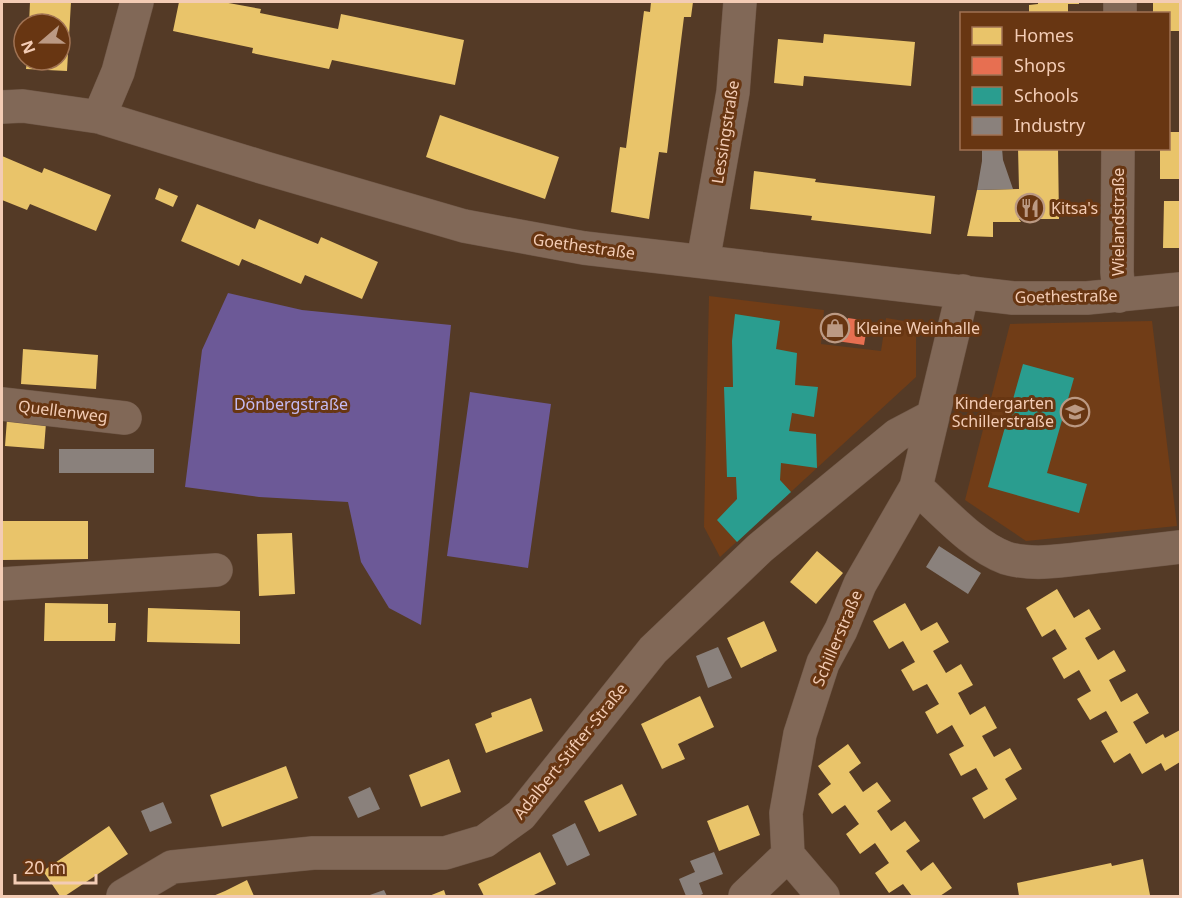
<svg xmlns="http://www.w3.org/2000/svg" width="1182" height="898" viewBox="0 0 1182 898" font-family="'Noto Sans',sans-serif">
<rect width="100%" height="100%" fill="#543a26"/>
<path fill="#713d17" d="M709,296L824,310L821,344L881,351L886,318L916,323V377L720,557L704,527Z
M1152,321L1177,526L1026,541L965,500L1010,324Z"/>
<path fill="#6c5997" d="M228,293L302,310L451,325L421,625L389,608L361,562L348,502L259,497L185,487L202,350Z
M470,392L551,404L528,568L447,556Z"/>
<path fill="#e9c46a" d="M30,2H71L67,71L26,69L27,60H60V24H29Z
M179,2H223L261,9L260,13L338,29L341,14L464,40L455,85L332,60L329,69L252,53L253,48L173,31Z
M651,2H693L691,17H684L667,153L659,152L649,219L611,212L620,147L626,148L644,11L650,12Z
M1038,2H1079V4H1068V14H1029V5L1038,4Z
M1153,2H1180V31H1168V14H1153Z
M824,34L915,42L911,86L804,76L803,86L774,83L778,39L823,43Z
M440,115L559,157L545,199L426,157Z
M1168,132H1180V179H1160V148H1168Z
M1018,148H1058L1059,219H1019L1021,222H993V237L967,236L977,190L1019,189Z
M2,156L42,173L44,168L111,195L96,231L30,204L27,210L2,200Z
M754,171L816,179L815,182L935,196L931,234L811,220L812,216L750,209Z
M159,188L178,196L173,207L155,199Z
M1164,201H1180V248H1163Z
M197,204L255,229L259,219L318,244L321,237L378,262L362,299L305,275L301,284L242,259L239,266L181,241Z
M23,349L98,355L96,389L21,384Z
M7,419L46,423L44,449L5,446Z
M2,521H88V559L2,560Z
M292,533L295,594L259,596L257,534Z
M817,551L843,573L816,604L790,582Z
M1057,589L1074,618L1089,609L1101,629L1085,638L1098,660L1114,650L1126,671L1109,680L1121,702L1137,693L1149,713L1133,722L1146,744L1163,734L1165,738L1180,730V762L1165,771L1161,763L1142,774L1130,753L1114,763L1101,741L1118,732L1106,711L1090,720L1077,699L1091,691L1079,670L1064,679L1052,658L1067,649L1055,629L1042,637L1026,608Z
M45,603L108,604V623H116L115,641H44Z
M905,603L921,631L937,622L949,642L933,651L946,673L961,664L973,685L958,693L970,715L985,706L997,728L982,736L994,757L1010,748L1022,769L1005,779L1017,799L984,819L972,798L988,789L976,768L961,776L949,754L964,746L952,725L937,734L925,712L939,704L927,684L913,691L901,670L915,662L903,641L889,649L873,621Z
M148,608L240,611V644L147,642Z
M764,621L777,651L741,668L727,638Z
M700,696L714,727L678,744L685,759L662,769L641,724Z
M531,698L543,731L486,753L475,724L492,717L491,713Z
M848,744L861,763L849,772L863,792L877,782L891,801L877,811L891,831L905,821L920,841L906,851L921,871L933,862L952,888L940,896H912L903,884L889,893L875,873L889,863L875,843L860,854L846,834L859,824L845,805L832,814L818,794L831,784L818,766Z
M449,759L461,792L421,807L409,775Z
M286,766L298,798L222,827L210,795Z
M622,784L637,815L599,832L584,801Z
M748,805L760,835L719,851L707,821Z
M109,826L128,854L65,896H60L43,871Z
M540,852L556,884L532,896H484L478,884Z
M1143,859L1150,895L1141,896H1019L1017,883L1111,863L1112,866Z
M247,880L254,896H213L225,891Z
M444,890L446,896H429Z"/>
<path fill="#e76f51" d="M848,318L868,321L864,345L823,339L826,319L847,322Z"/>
<path fill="#2a9d8f" d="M735,314L780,321L776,349L797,353L795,385L818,387L814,417L792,413L789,431L816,434L817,468L781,463L780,480L791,492L737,542L717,520L737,499L736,477H727L724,387H733L732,341Z
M1023,364L1074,378L1047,473L1087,484L1079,513L988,487Z"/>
<path fill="#8a817c" d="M982,148H1002L1003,160L1013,189L977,190L982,161Z
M59,449H154V473H59Z
M939,546L981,573L968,594L926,567Z
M718,647L732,678L708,688L696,656Z
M370,787L380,809L358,818L348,797Z
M163,802L172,823L150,832L141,811Z
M575,823L590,855L567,866L552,835Z
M714,852L723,874L699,883L703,894L698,896H686L679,879L695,872L690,861Z
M384,890L387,896H367Z"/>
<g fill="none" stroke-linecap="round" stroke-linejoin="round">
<g stroke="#6f5747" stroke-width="34">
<path id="minor" d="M1120,14V2
M2,107L23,106L99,117L265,168L464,226L584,248L1013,298H1087L1180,289
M99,117L118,72L137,2
M1118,148L1117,272L1119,296
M703,261L733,92L740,2
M2,404L125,418
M916,487C942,510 973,546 1006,558C1035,567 1073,559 1103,556C1129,553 1155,550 1180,547
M2,584L216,570
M123,896L172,867L313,853H445L485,841L521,815L653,650L760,548L897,435L933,416
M745,896L788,855
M823,896L788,855L786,813L800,734L823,663L841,630L860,584L916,487L963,291"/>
</g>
<use href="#minor" stroke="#816857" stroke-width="33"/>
</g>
<defs>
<g id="restaurant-ring" transform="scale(1.5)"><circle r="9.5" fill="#683612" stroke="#bb9983" stroke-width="1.5"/><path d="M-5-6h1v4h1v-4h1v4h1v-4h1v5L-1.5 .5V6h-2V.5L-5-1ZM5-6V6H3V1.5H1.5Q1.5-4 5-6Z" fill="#bb9983"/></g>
<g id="shop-ring" transform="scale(1.5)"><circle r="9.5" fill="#683612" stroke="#bb9983" stroke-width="1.5"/><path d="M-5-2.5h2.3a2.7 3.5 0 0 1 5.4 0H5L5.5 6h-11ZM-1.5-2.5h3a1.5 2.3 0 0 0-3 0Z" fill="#bb9983"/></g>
<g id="school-ring" transform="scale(1.5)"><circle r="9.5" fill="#683612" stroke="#bb9983" stroke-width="1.5"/><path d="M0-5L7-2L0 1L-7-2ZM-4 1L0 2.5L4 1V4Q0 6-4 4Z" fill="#bb9983"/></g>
</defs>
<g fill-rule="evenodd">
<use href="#restaurant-ring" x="1030" y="208"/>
<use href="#shop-ring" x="835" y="328"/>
<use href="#school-ring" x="1075" y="412"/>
</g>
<g text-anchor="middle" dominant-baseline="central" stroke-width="6" stroke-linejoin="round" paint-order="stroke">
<g font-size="16" fill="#f3ccb5" stroke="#683612">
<text transform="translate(725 132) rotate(-81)">Lessingstraße</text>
<text transform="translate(1118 222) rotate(-90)">Wielandstraße</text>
<text transform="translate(584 246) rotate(8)">Goethestraße</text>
<text transform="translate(1066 296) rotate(-1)">Goethestraße</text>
<text transform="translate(63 411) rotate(7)">Quellenweg</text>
<text transform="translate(837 638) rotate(-67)">Schillerstraße</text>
<text transform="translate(570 751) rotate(-51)">Adalbert-Stifter-Straße</text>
</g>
<g font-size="16" fill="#f3ccb5" stroke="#683612" text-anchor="start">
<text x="1051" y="208">Kitsa's</text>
<text x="856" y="328">Kleine Weinhalle</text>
<text x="1054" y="403" text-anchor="end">Kindergarten<tspan x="1054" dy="18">Schillerstraße</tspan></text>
</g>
<g font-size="16" fill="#c5bbf2" stroke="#683612">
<text x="291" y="404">Dönbergstraße</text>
</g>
</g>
<rect width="1182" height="898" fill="none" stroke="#f3ccb5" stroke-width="6"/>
<rect x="960" y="12" width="210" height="138" fill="#683612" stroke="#a07253" stroke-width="1.5"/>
<rect x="972" y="27" width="30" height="18" fill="#e9c46a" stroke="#a07253" stroke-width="1.5"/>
<text x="1014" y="42" font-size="18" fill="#f3ccb5">Homes</text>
<rect x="972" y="57" width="30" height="18" fill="#e76f51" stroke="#a07253" stroke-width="1.5"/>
<text x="1014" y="72" font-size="18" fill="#f3ccb5">Shops</text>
<rect x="972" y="87" width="30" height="18" fill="#2a9d8f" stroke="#a07253" stroke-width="1.5"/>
<text x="1014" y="102" font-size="18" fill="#f3ccb5">Schools</text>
<rect x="972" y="117" width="30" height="18" fill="#8a817c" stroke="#a07253" stroke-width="1.5"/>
<text x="1014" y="132" font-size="18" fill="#f3ccb5">Industry</text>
<g transform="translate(42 42) rotate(250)"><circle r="28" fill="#683612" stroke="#a07253" stroke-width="1.5"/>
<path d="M0-4.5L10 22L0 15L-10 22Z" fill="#bb9983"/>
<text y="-9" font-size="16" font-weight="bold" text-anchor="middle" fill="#f3ccb5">N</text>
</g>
<path d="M15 874v9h81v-9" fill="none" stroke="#f3ccb5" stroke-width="3"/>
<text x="24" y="874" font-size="18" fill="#f3ccb5" stroke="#683612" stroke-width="4.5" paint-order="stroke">20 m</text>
</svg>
